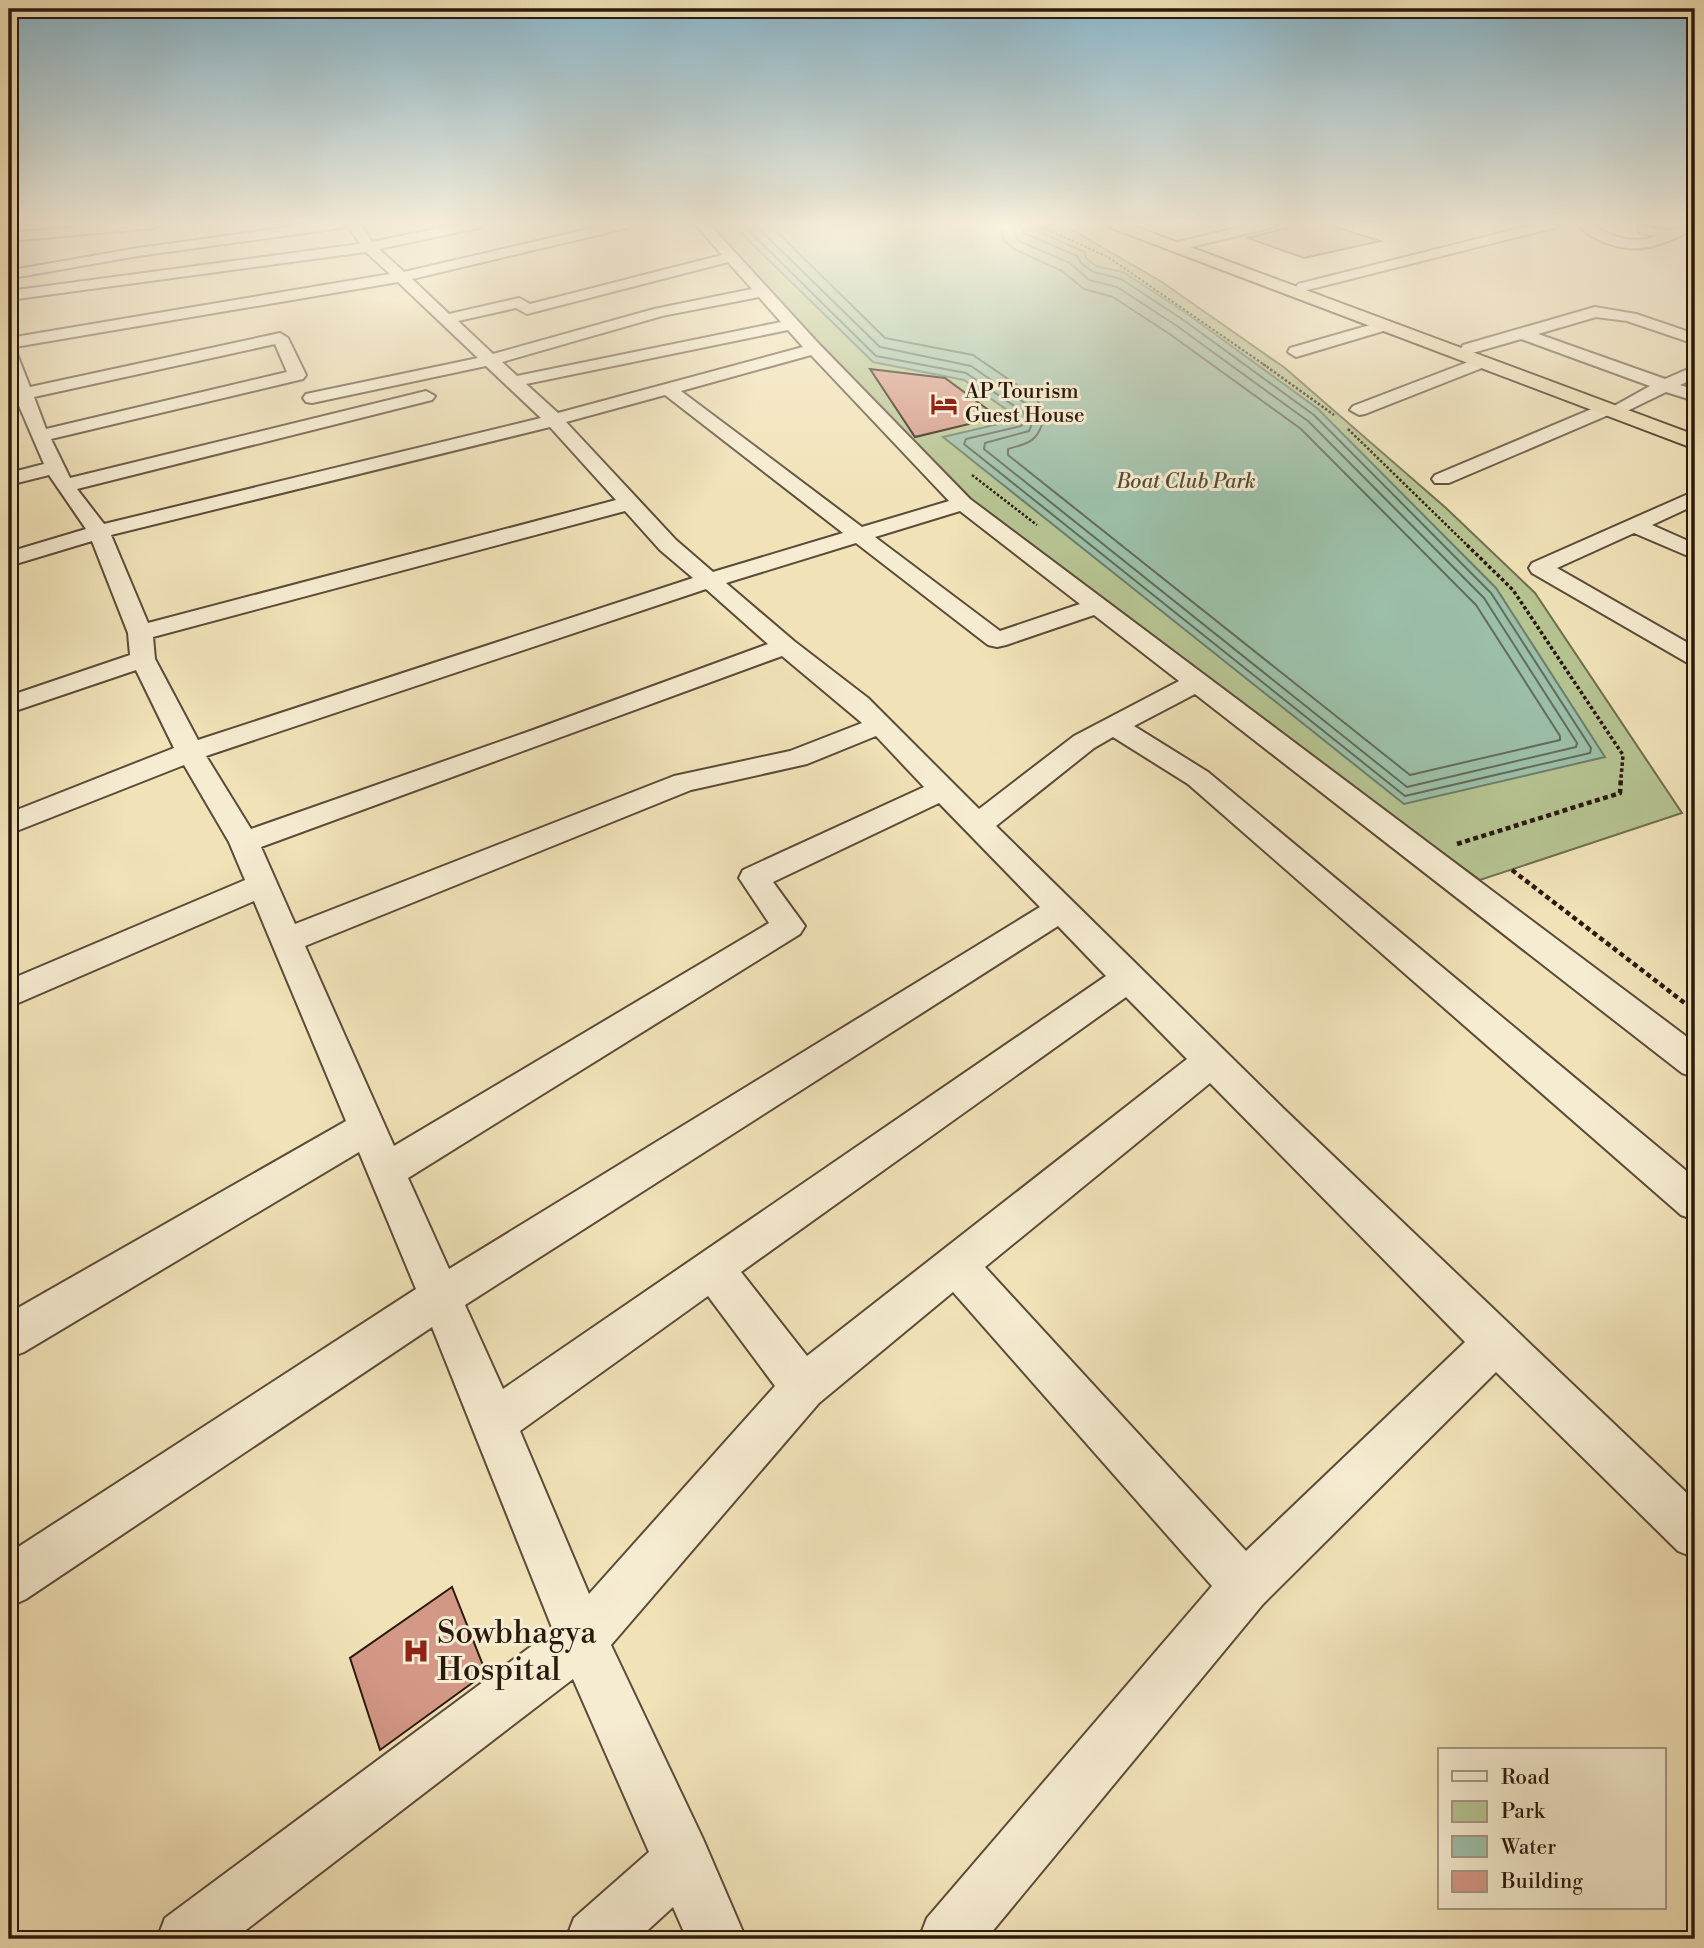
<svg xmlns="http://www.w3.org/2000/svg" width="1704" height="1948" viewBox="0 0 1704 1948" font-family="'Libre Bodoni',serif">
<rect width="100%" height="100%" fill="#f1e2b8"/>
<filter id="stains"><feTurbulence type="fractalNoise" baseFrequency=".00286" numOctaves="4"/><feColorMatrix values="0 0 0 0 .2 0 0 0 0 .09 0 0 0 0 .02 0 0 0 .5 -.17"/></filter>
<radialGradient id="worn" r=".72"><stop offset=".6" stop-color="#630" stop-opacity="0"/><stop offset="1" stop-color="#630" stop-opacity=".3"/></radialGradient>
<path fill="#b6c492" stroke="#706e50" stroke-width="2" d="M709,224H1062L1162,282L1285,368L1446,508L1535,593L1682,813L1480,880L978,515Z"/>
<path fill="#9cbfa8" stroke="#6e7d6a" stroke-width="2" d="M732,224H1021L1085,252L1086,258L1096,266L1123,272L1186,313L1318,409L1496,588L1605,757L1404,804L943,437L1020,419L964,380L873,362Z"/>
<g fill="none" stroke-linecap="round" stroke-linejoin="round">
<path stroke="#636c5a" stroke-width="2" d="M742,224L876,356L966,373L1023,412L1026,420L1021,426L966,439L964,444L1405,796L1590,753L1591,748L1491,593L1314,415L1182,319L1121,279L1093,272L1081,263L1077,256L1024,233L1020,224
M754,224L880,347L971,366L1029,406L1034,419L1029,431L985,443L984,449L1407,787L1576,747L1577,743L1484,598L1308,421L1177,326L1117,287L1089,280L1070,263L1019,241L1011,224
M769,224L885,338L973,355L1036,398L1045,414C1039,440 1033,442 1008,449V455L1410,775L1560,740V736L1476,605L1301,429L1171,335L1113,297L1084,289L1062,271L1014,249L1004,240L1001,224"/>
</g>
<path fill="#d49887" stroke="#2a190d" stroke-width="2" d="M1301,224H1327L1380,241L1304,258L1248,238Z
M870,369L945,378L998,417L915,437Z
M452,1587L486,1673L380,1750L350,1658Z"/>
<g fill="none" stroke-linecap="round" stroke-linejoin="round">
<g stroke="#5c4b38" stroke-width="4">
<path id="minor" d="M109,224H161L154,228L9,241V233Z
M312,224H361L372,242L459,224H485L478,228L379,249L404,272L610,224H634L627,228L412,279L449,314L519,298L530,304L722,255L695,224H709L818,343L970,499L1695,1043V1078L1682,1073L1195,694L1134,726L1208,772L1695,1178V1220L1681,1215L1188,784L1113,737L1094,748L996,826L1286,1111L1695,1501V1558L1678,1551L1496,1372L1263,1604L986,1939H919L927,1918L1212,1586L953,1292L819,1403L611,1645L703,1839L746,1939H687L673,1907L638,1939H566L574,1918L649,1852L573,1679L234,1939H157L165,1918L553,1630L432,1327L26,1599L9,1607V1553L416,1289L359,1152L24,1352L9,1358V1313L346,1121L254,901L9,1007V980L245,880L229,842L184,765L9,834V813L174,748L136,670L9,713V696L130,655L128,633L92,541L9,566V552L86,529L49,475L9,485V473L44,464L17,401L9,402V392L14,391L9,377V349L17,354L30,387L280,333L288,338L306,375L303,379L51,439L70,478L426,391L435,396L432,400L77,489L104,524L541,418L486,366L312,403L306,402L303,398L306,394L478,358L398,282L9,348V338L390,274L366,252L9,300V291L360,244L347,224L341,228L138,256L18,277L11,273L18,269L138,248ZM728,262L752,289L654,309L493,354L458,321L516,308L527,314ZM759,297L781,322L517,376L502,362L662,316ZM788,330L803,347L558,413L526,384ZM275,344L287,372L46,429L34,397ZM811,355L949,501L862,527L681,391ZM665,395L843,533L713,572L676,540L566,422ZM550,427L616,500L148,623L111,535ZM625,511L660,550L693,578L198,740L155,659L153,637ZM960,511L1080,604L1000,631L875,537ZM856,543L988,645L997,647L1006,645L1094,615L1179,681L1074,736L979,809L868,698L794,641L726,583ZM706,589L768,644L533,730L251,829L206,756ZM782,656L862,723L790,751L674,776L295,924L261,847ZM876,736L924,787L743,870L739,878L769,923L394,1146L305,946L691,790L807,764ZM939,803L1040,907L449,1269L408,1178L800,934L805,926L773,882ZM1058,926L1106,976L503,1389L465,1305ZM1126,997L1187,1059L807,1356L741,1272ZM1210,1083L1465,1342L1246,1551L985,1267ZM708,1296L775,1386L589,1594L520,1431Z
M1253,224H1276L1274,227L1175,251L1168,247L1170,244Z
M1536,224H1559L1557,227L1303,291L1296,287L1298,284Z
M1592,224C1610,237 1634,245 1656,236L1639,232V226C1649,225 1658,231 1667,230C1677,229 1685,224 1695,224V229C1680,235 1665,244 1649,247C1626,252 1594,243 1578,225Z
M1595,307L1636,314L1695,334V344L1627,321L1596,317L1538,334L1665,379L1695,366V378L1680,385L1695,390V401L1666,392L1629,410L1616,409L1613,413L1449,483H1435L1432,479L1435,475L1601,405L1614,406L1650,386L1521,339L1469,354L1461,349L1463,345Z
M1384,321L1390,323L1392,326L1390,329L1296,357L1288,352L1290,348Z
M1481,357L1487,358L1489,362L1487,366L1365,414L1359,415L1350,410L1353,406Z
M1695,491V505L1652,525L1695,544V559L1634,533L1557,568L1695,647V664L1686,662L1532,573L1529,568L1532,563Z"/>
</g>
<g stroke="#2a190d" stroke-width="4">
<path id="highway" d="M1106,224H1128L1695,435V449L1109,227Z"/>
</g>
<path stroke="#2a190d" stroke-width="2" stroke-dasharray="2.5 2" stroke-linecap="butt" d="M1035,224L1108,257L1266,366"/>
<path stroke="#2a190d" stroke-width="2.5" stroke-dasharray="2.5 2" stroke-linecap="butt" d="M1263,364L1334,415
M1348,429L1468,546
M972,475L1037,525"/>
<path stroke="#2a190d" stroke-width="3.5" stroke-dasharray="3.5 2.5" stroke-linecap="butt" d="M1467,545L1513,590L1623,755L1621,778"/>
<path stroke="#2a190d" stroke-width="4.5" stroke-dasharray="5 3.5" stroke-linecap="butt" d="M1457,844L1620,793L1621,777
M1512,870L1695,1011"/>
<use href="#minor" fill="#f6ecd1" fill-rule="evenodd"/>
<use href="#highway" fill="#f1e2b8" fill-rule="evenodd"/>
</g>
<linearGradient id="sky" x2="0" y2="1"><stop stop-color="#89b8ce"/><stop offset="0.45" stop-color="#f9f2df"/><stop offset="1" stop-color="#f9f2df" stop-opacity="0"/></linearGradient>
<rect width="1704" height="497" fill="url(#sky)"/>
<defs>
<g id="hotel-bare" transform="scale(2.1)"><path d="M-6-4.5h1.5V1H6V5H4.5V3h-9V5H-6ZM-4 0a1.8 1.8 0 1 1 3.6 0ZM.5 0V-2.5h3Q6-2.5 6 0Z" fill="#8f2418" stroke="#f6ecd1" stroke-width="2.5" paint-order="stroke"/></g>
<g id="hospital-bare" transform="scale(2.1)"><path d="M-5-5h3v3.5h4V-5h3V5h-3V1.5h-4V5h-3Z" fill="#8f2418" stroke="#f6ecd1" stroke-width="2.5" paint-order="stroke"/></g>
</defs>
<g fill-rule="evenodd">
<use href="#hotel-bare" x="944" y="404"/>
<use href="#hospital-bare" x="416" y="1651"/>
</g>
<g text-anchor="middle" dominant-baseline="central" stroke-width="6" stroke-linejoin="round" paint-order="stroke">
<g font-size="21" fill="#2a190d" stroke="#f6ecd1" text-anchor="start">
<text x="965" y="392">AP Tourism<tspan x="965" dy="24">Guest House</tspan></text>
</g>
<g font-size="21" font-style="italic" fill="#544c35" stroke="#f6ecd1">
<text x="1186" y="482">Boat Club Park</text>
</g>
<g font-size="32" fill="#2a190d" stroke="#f6ecd1" text-anchor="start">
<text x="437" y="1633">Sowbhagya<tspan x="437" dy="37">Hospital</tspan></text>
</g>
</g>
<rect width="1704" height="1948" fill="none" stroke="#f1e2b8" stroke-width="35"/>
<rect x="10" y="10" width="1683" height="1927" fill="none" stroke="#2a190d" stroke-width="3.5"/>
<rect x="18" y="18" width="1669" height="1913" fill="none" stroke="#2a190d" stroke-width="2"/>
<rect x="1438" y="1748" width="228" height="161" fill="#f6ecd1" stroke="#a49883" stroke-width="2"/>
<rect x="1452" y="1771" width="35" height="10" fill="#f6ecd1" stroke="#a49883" stroke-width="2"/>
<text x="1501" y="1784" font-size="21" fill="#2a190d">Road</text>
<rect x="1452" y="1801" width="35" height="21" fill="#b6c492" stroke="#a49883" stroke-width="2"/>
<text x="1501" y="1818" font-size="21" fill="#2a190d">Park</text>
<rect x="1452" y="1836" width="35" height="21" fill="#9cbfa8" stroke="#a49883" stroke-width="2"/>
<text x="1501" y="1854" font-size="21" fill="#2a190d">Water</text>
<rect x="1452" y="1871" width="35" height="21" fill="#d49887" stroke="#a49883" stroke-width="2"/>
<text x="1501" y="1888" font-size="21" fill="#2a190d">Building</text>
<rect width="100%" height="100%" filter="url(#stains)"/>
<rect width="100%" height="100%" fill="url(#worn)"/>
</svg>
